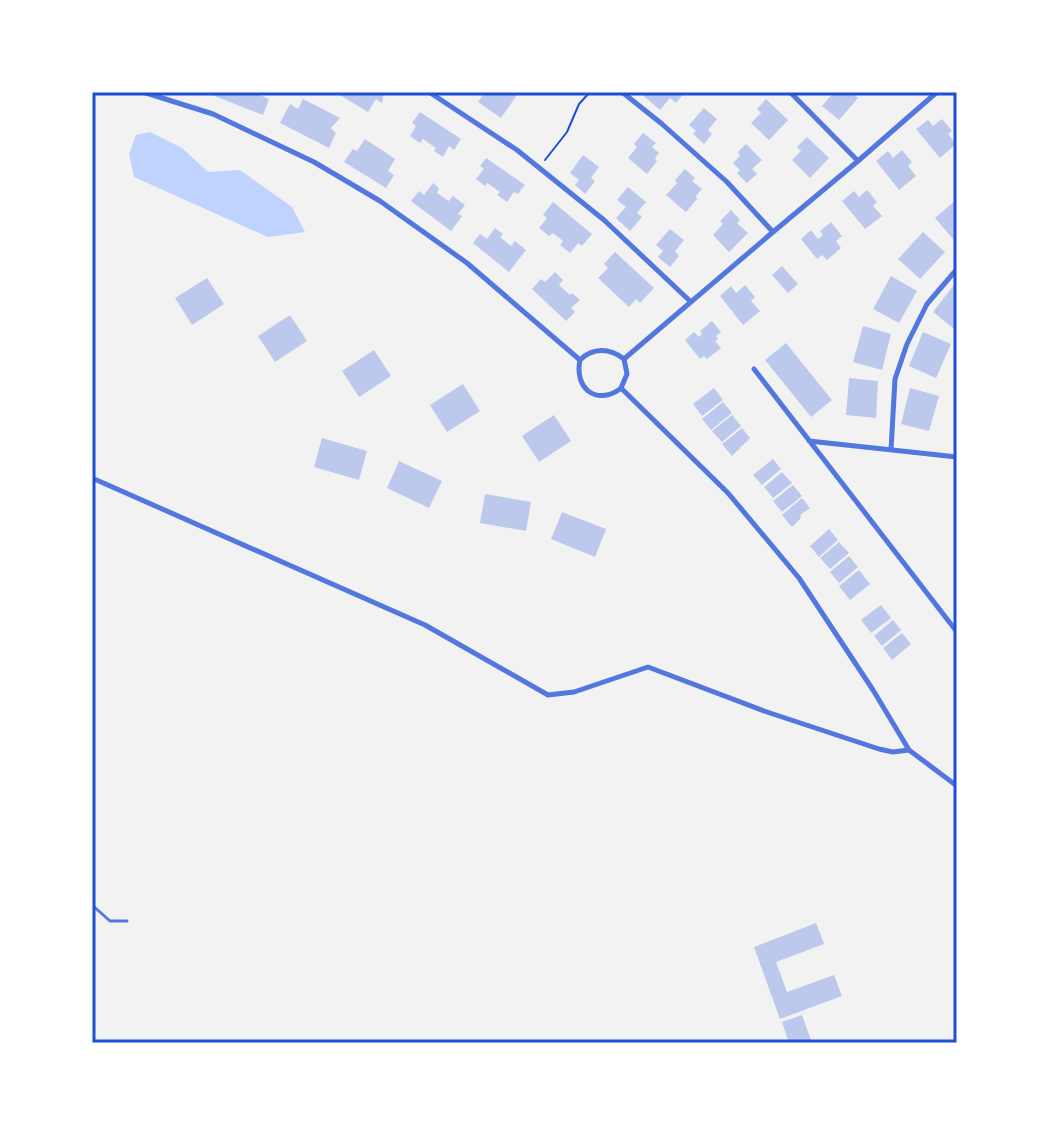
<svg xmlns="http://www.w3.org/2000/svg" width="1049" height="1135" viewBox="0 0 1049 1135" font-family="'Source Sans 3',sans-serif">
<rect width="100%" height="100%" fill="#f2f2f2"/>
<path fill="#bfd3fe" d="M150,132L182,148L208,172L240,170L292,207L305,232L268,237L134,177L129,154L136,135Z"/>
<path fill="#bdc9ec" d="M214,92H261L260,95L269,99L263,115L212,95Z
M335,92H384L382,103L376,99L368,112Z
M485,92H512L517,95L501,118L478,102Z
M639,92H685L676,103L670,98L660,110Z
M834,92H851L858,98L839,120L822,106Z
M303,99L340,118L331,128L336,133L329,148L280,123L290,104L298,109Z
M766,99L788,120L769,140L751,123L761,113L757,109Z
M704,108L717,119L708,130L712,134L704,144L693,134L696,131L689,125Z
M420,112L461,139L454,150L449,146L443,157L434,151L436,148L423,139L420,143L410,136L416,126L412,123Z
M942,119L952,131L948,134L956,144L940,158L916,129L928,120L933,126Z
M643,133L656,143L652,147L659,153L655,158L657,161L647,174L628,158L637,147L634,144Z
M807,137L829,158L810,178L792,160L801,151L797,147Z
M365,139L395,159L388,171L394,175L386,188L344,162L353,149L357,151Z
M746,144L762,160L752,169L757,174L747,183L737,173L740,170L733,163L740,156L738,152Z
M902,150L912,162L908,166L916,176L899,190L876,161L888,151L893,158Z
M583,155L599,167L591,178L595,181L585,194L575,185L579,180L570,173Z
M486,158L525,185L518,194L514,192L507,202L497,195L500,192L487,183L485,186L476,179L484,169L480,166Z
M685,169L695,178L692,181L702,189L696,196L697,199L686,212L666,195L677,183L675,180Z
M433,183L439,188L437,193L449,201L453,196L465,205L458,214L462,216L451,231L411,201L419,191L424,195Z
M628,187L646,202L637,213L642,217L630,231L616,218L626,207L617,200Z
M867,190L877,202L873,206L882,216L865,229L842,201L854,191L859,197Z
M957,199V238L954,240L935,218Z
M553,202L592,234L582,246L578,243L570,253L560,245L563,241L553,233L549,236L539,228L547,218L543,215Z
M731,210L740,220L737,223L748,233L729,252L713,235L723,224L720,221Z
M831,222L842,236L836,241L841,248L827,260L822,255L817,259L801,239L811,230L818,239L823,235L820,231Z
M495,228L503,234L500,237L511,246L515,241L526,250L509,272L473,243L480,234L487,239Z
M670,229L684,240L675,251L679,256L670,267L658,257L663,251L656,245Z
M923,232L945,252L920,279L898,259Z
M615,252L654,288L640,303L636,299L629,307L598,278L608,268L604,264Z
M782,266L798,284L788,293L772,275Z
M555,272L563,280L559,285L570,295L572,293L580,300L571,308L575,312L566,321L532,289L541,279L545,282Z
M891,276L917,291L899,323L873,309Z
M207,278L224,304L192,325L175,298Z
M957,281V331L933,312Z
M745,285L755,297L751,301L760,311L743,325L720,296L731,286L736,293Z
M290,315L307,341L275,362L258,336Z
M712,321L721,332L716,336L718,339L715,341L721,348L707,359L704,356L700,359L685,340L694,332L699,337L702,334L700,331Z
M863,326L891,334L882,370L853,362Z
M923,332L951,344L936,378L909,366Z
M786,343L832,400L811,417L765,360Z
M374,350L391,376L359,397L342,371Z
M849,378L878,381L876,418L846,415Z
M463,384L480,411L447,432L430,405Z
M714,388L723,400L702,416L693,404Z
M910,388L939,396L929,431L901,424Z
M723,402L732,413L711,430L702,419Z
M554,415L571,441L539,462L522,436Z
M732,415L741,426L722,442L712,431Z
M742,428L750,438L732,456L722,444Z
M322,438L367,451L359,480L314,467Z
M773,459L781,469L762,485L753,475Z
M399,461L442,481L429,508L387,488Z
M782,472L792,483L773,498L764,487Z
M793,485L802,496L782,512L773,501Z
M485,494L531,502L526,531L480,523Z
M802,498L810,508L800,515L801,518L792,527L782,515Z
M562,512L606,529L595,557L551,539Z
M829,529L838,540L819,557L810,546Z
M839,542L849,553L830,569L820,558Z
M849,556L858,567L839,583L830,572Z
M859,570L870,584L850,600L839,586Z
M881,605L891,618L871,633L861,620Z
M893,620L901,630L882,646L874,636Z
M902,633L911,644L892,660L883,648Z
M816,923L824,944L776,962L787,992L834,975L842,996L780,1019L754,947Z
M802,1015L812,1043H789L782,1022Z"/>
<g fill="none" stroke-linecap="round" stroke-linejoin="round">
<path stroke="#1d4ed8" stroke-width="2" d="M545,160L567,132L579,104L590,92"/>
<path stroke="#5277de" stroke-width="3" d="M92,905L110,921H127"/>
<path stroke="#5277de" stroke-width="5" d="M143,92L213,114L314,162L380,201L467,263L580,360C574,388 596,406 620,389
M429,92L517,150L604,220L691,302
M622,92L662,124L727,182L773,232L624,359
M858,161L937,92
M773,232L858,161L790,92
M580,360C593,347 610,348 624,359L627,374L621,388L728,493L799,578L873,690L909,750L957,786
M754,369L957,632
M809,441L957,457
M891,450L895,379L907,344L927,304L957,269
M92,478L425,625L548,695L574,692L648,667L764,711L879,749L893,752L909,750"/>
</g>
<rect width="1049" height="1135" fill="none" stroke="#ffffff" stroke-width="188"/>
<rect x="94" y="94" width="861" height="947" fill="none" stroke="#1d4ed8" stroke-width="3"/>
</svg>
